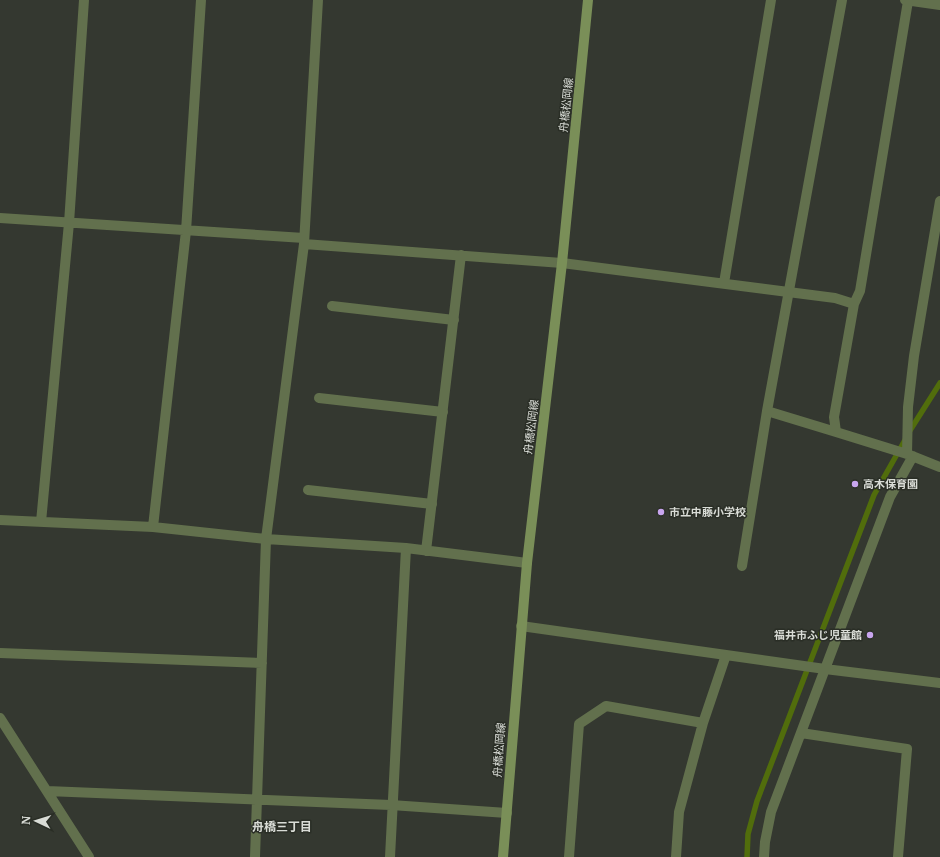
<svg xmlns="http://www.w3.org/2000/svg" width="940" height="857" viewBox="0 0 940 857" font-family="Merriweather,'Noto Sans JP',serif">
<rect width="100%" height="100%" fill="#343830"/>
<g fill="none" stroke-linecap="round" stroke-linejoin="round">
<path stroke="#516d0c" stroke-width="5.5" d="M909,432L940,383
M747,857L748,834L757,801L874,495L905,440"/>
<path stroke="#62704d" stroke-width="10" d="M332,306L454,320
M319,398L443,412
M308,490L432,504"/>
<path stroke="#62704d" stroke-width="10" d="M905,0L940,5
M0,218L304,238
M304,244L562,263L835,298L854,304L834,417L836,432L907,454L940,467
M724,283L771,0
M854,304L860,291L908,1
M836,432L767,411L842,0
M907,454L908,407L914,356L940,201
M0,520L153,527L266,539L406,548L527,563
M41,522L69,223L84,0
M153,527L186,231L201,0
M426,551L461,255
M742,566L767,411
M521,626L825,669L940,683
M0,653L262,663
M0,718L89,857
M801,733L907,749L898,857
M47,791L391,805L507,813
M255,857L266,539L304,244L318,0
M390,857L406,548
M569,857L579,724L606,706L703,723
M676,857L679,812L703,723L726,655
M764,857L765,842L771,812L890,497L913,456"/>
<path stroke="#7a8f58" stroke-width="10" d="M503,857L527,563L562,263L588,0"/>
</g>
<g fill="#c8a5ee" stroke="#2a2e26" stroke-width="1.5">
<circle cx="855" cy="484" r="4"/>
<circle cx="661" cy="512" r="4"/>
<circle cx="870" cy="635" r="4"/>
</g>
<g text-anchor="middle" dominant-baseline="central" stroke-width="3" stroke-linejoin="round" paint-order="stroke">
<g font-size="11" fill="#d9dcd6" stroke="#2a2e26">
<text transform="translate(566 105) rotate(-84)">舟橋松岡線</text>
<text transform="translate(531 427) rotate(-83)">舟橋松岡線</text>
<text transform="translate(499 750) rotate(-86)">舟橋松岡線</text>
</g>
<g font-size="11" font-weight="bold" fill="#d9dcd6" stroke="#2a2e26" text-anchor="start">
<text x="863" y="484">高木保育園</text>
<text x="669" y="512">市立中藤小学校</text>
<text x="862" y="635" text-anchor="end">福井市ふじ児童館</text>
</g>
<g font-size="12" font-weight="bold" fill="#d9dcd6" stroke="#2a2e26">
<text x="282" y="826">舟橋三丁目</text>
</g>
</g>
<g transform="translate(36 821) rotate(274)" stroke="#2a2e26" stroke-width="3" paint-order="stroke">
<path d="M0-3L7 15L0 10L-7 15Z" fill="#d9dcd6"/>
<text y="-6" font-size="11" font-weight="bold" text-anchor="middle" fill="#d9dcd6">N</text>
</g>
</svg>
